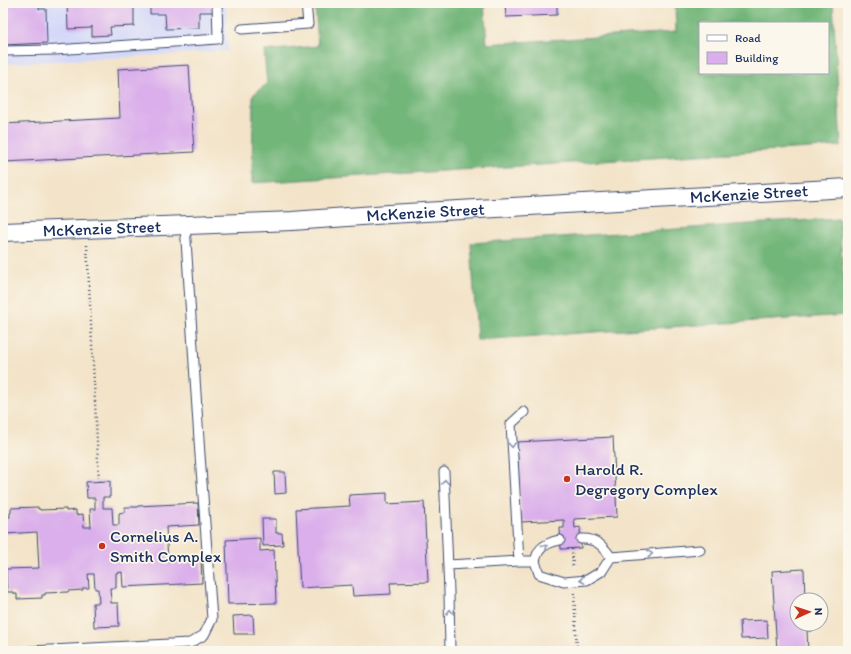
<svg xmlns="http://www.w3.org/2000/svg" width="851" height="654" viewBox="0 0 851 654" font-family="Itim,sans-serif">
<rect width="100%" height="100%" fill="#fbf7ec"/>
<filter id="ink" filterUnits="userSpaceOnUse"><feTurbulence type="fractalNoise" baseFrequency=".025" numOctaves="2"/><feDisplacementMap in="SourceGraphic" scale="8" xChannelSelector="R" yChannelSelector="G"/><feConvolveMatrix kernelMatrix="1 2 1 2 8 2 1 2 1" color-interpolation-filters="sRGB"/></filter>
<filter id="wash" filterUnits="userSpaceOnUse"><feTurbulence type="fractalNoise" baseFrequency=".012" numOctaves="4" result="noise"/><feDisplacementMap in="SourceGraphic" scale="16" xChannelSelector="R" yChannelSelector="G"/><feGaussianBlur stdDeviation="0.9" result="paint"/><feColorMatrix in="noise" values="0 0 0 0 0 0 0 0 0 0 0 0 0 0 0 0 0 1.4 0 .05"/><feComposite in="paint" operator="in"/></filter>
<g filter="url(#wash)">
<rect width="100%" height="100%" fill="#f3e4c9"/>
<path fill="#d3d8f9" d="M3,3H226L228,51L3,64Z"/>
<path fill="#72b679" stroke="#46726c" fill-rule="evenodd" d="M315,3H484L487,44L676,32L675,3H833L841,146L252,183L253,95L267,84L264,51L318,46ZM700,23H828V73H700Z
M839,218L846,315L477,340L471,243Z"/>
<g id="blocks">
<path fill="#daafeb" d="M3,3H39V9H46L47,43L3,45Z
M67,3H134V26L110,27L111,35L92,36V26L91,27V28L68,29Z
M150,3H214V12H199V28L166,29L165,14H150Z
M505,3H557V15L506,17Z
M189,65L194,152L5,162L3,124L120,118L118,69Z
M613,437L617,517L574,519L575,528L580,527L581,548L561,549L560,528H564V520L521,522L517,442Z
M274,472H285L286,493L275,494Z
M110,481V497H103V508H112L113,525H119V513L125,512V507H138V506L198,503L199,525L166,527L168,561L201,559L202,583L123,587L122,572L116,573V588H110L111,603H118L119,626L94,627L93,603H99L98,589H95L94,574H88L89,588H83V590L68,591V592L45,593V595H42V598L17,599V594H14V592H7L6,569L39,568L37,532L5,534L4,517H10V513H11V508L38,507V509H40V510L66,509V511L76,510V515L83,514L84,527H91L90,509H95V498H87L86,482Z
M387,493V504L424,502L428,582L390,583L391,594L353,596L352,585L300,588L296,509L350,506L349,495Z
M262,519H276V533H282L283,545L263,546Z
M260,538V551L274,550L276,603L228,604L226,540Z
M804,569L805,600H797V624H812V631H807L808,651H777L772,571Z
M253,615L254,634H234L233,616Z
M767,620L768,638L741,639L740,621Z"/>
</g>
</g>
<g filter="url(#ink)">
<use href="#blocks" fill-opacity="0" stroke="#3b4a6e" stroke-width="1"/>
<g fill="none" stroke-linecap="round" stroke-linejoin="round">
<g stroke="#3b4a6e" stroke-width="11">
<path id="lane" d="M242,29L308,24L306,3
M3,51L55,50L218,39L217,3
M524,412L511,424L519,561H535
M444,472L449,592L450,651
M581,539C596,538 603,546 611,557
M560,540C553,541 543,545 539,551C537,554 536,558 535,561L539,574L564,582L587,580L602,571L611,557
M611,557L700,550
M448,565L519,561
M31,651L190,643L204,635L212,619L200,455L185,225"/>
</g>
<g stroke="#3b4a6e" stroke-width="20">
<g id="street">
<path id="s1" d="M3,232L292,221L389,214L848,188"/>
</g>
</g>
<path stroke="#3b4a6e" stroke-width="2.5" stroke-dasharray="1 3" stroke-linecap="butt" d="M87,245L99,481
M572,549L573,568
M574,593L577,651"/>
<use href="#lane" stroke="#fff" stroke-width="9"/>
<use href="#street" stroke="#fff" stroke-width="18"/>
</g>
<defs><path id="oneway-chevron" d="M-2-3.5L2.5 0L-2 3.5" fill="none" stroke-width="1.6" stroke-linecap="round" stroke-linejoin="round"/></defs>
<g stroke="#8d97ae">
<use href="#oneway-chevron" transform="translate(512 445) rotate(87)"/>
<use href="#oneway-chevron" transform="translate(445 482) rotate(-92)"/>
<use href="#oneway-chevron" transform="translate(545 547) rotate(-37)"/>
<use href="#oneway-chevron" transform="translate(650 554) rotate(-5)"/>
<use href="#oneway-chevron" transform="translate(582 580) rotate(172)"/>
<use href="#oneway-chevron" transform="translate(450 612) rotate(-91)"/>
</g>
</g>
<g fill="#c8321e" stroke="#fbf7ec" stroke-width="1.5">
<circle cx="567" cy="479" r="4"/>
<circle cx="102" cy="546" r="4"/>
</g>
<g text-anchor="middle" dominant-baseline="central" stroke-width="3.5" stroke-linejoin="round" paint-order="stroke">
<g font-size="17" fill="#1b2f5e" stroke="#fbf7ec">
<text stroke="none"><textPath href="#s1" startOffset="747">McKenzie Street</textPath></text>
<text stroke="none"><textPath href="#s1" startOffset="423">McKenzie Street</textPath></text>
<text stroke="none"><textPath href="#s1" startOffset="99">McKenzie Street</textPath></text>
</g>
<g font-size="17" fill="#1b2f5e" stroke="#fbf7ec" text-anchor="start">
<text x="575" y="469">Harold R.<tspan x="575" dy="20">Degregory Complex</tspan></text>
<text x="110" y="536">Cornelius A.<tspan x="110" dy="20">Smith Complex</tspan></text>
</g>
</g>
<rect width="851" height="654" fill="none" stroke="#fbf7ec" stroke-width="16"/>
<rect x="699" y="22" width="130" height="52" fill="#fbf7ec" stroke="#a1a7b3"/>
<rect x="707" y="35" width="20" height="6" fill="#ffffff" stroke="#a1a7b3"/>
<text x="735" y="42" font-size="12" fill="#1b2f5e">Road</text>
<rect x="707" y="52" width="20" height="12" fill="#daafeb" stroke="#a1a7b3"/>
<text x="735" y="62" font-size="12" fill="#1b2f5e">Building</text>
<g transform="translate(809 612) rotate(87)"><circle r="19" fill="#fbf7ec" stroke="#a1a7b3"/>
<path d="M0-3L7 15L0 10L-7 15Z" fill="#c8321e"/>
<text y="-6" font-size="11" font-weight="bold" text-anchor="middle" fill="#1b2f5e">N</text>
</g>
</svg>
